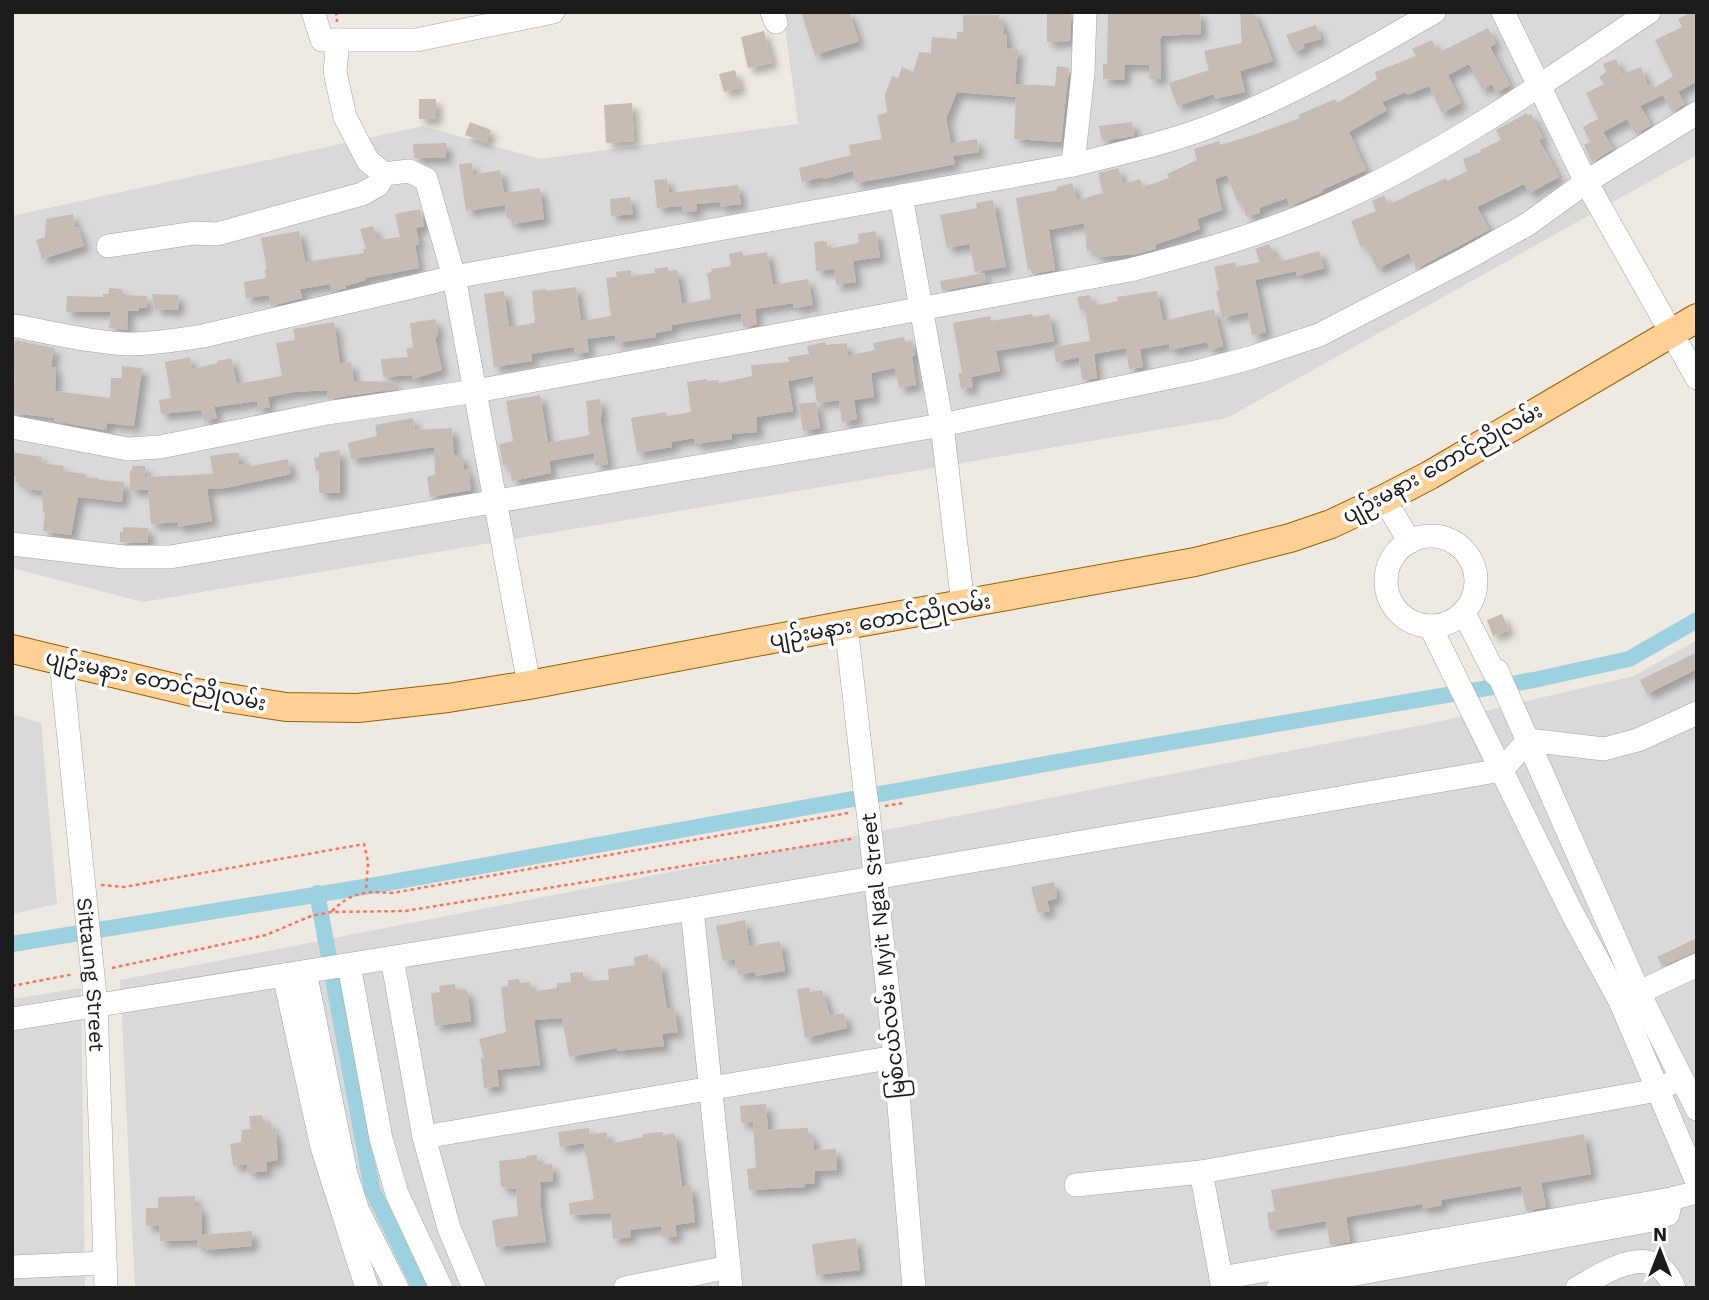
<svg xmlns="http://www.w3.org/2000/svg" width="1709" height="1300" viewBox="0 0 1709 1300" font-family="'Work Sans','Noto Sans Myanmar',sans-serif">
<defs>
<filter id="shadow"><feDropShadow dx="6" dy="6" stdDeviation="3.5" flood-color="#0004"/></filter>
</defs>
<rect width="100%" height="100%" fill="#eeeae1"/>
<path fill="#dad9d9" d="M783,12H1697V155L1227,418L143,602L12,568V216L423,126L540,159L798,124Z
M1697,640V1288H135L120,980L1442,721L1634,676Z
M12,714L41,723L57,904L12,914Z
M81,988L85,1288H12V999Z"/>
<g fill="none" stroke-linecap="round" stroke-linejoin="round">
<path stroke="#9ed1df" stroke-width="16" d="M317,893L372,1189L420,1288
M12,944L376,885L1079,758L1534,680L1629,659L1697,620"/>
</g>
<path fill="#c6bcb4" filter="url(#shadow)" d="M801,12H849L859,41L815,55Z
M1047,12H1071L1070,41L1047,42Z
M1108,12H1200L1201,34L1162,36L1160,39L1161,79H1149V65H1125L1124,80L1103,79V63L1107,64Z
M1240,12H1254L1273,61L1240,71L1245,92L1214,99V94L1177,106L1169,83L1209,70L1204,51L1242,43Z
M1691,12H1697V81L1678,92L1685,104L1672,112L1663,95L1640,106L1651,125L1636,134L1627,119L1603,132L1613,149L1592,162L1584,145L1590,142L1583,127L1598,119V117L1586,93L1604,84L1599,77L1606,72L1603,64L1616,59L1622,74L1641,67L1648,86L1651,84L1653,89L1673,76L1655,40L1682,27L1678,19Z
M963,15H999L1000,22H1004V34H1007V48L1018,49L1015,84L1055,86L1057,66L1069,68L1061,142L1014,139L1016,97L957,92L946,118L951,143L977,139L979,152L953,156L955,164L890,177L855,183L853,171L824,179L823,177L802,182L799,168L851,155L849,145L882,139L877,115L887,113L885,95L892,76L898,78L902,67L913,72L919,52L931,53L932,37L957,39V32H963Z
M1316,25L1321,39L1303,44L1305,48L1294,52L1286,35Z
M1488,28L1496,44L1490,47L1510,85L1496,93L1492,84L1482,90L1469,64L1448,75L1461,103L1442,113L1429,86L1407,95L1406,92L1382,102L1387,110L1349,132L1366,170L1322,190L1323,192L1290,206L1287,198L1259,208L1260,213L1246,216L1242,202L1238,204L1227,175L1215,179L1222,210L1197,219L1200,229L1155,245L1156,249L1152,250L1137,254L1096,257L1095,250L1087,251L1084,223L1049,230L1055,270L1032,274L1031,269L1028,270L1016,198L1057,190V187L1072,183L1077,200L1103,193L1098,173L1118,168L1123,184L1140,179L1143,187L1169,178L1167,174L1197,160L1194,149L1219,141L1220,145L1250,136L1300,118L1298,115L1335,99L1337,103L1377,79L1375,72L1416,56L1412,49L1432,40L1438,53Z
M764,31L772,63L748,68L741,37Z
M735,70L740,88L724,92L719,74Z
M419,99H436V119H419Z
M632,103L634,141L606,143L604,105Z
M1527,113V115L1531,114L1543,138L1539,140L1559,177L1529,193L1524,184L1477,207L1489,230L1416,269L1409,253L1377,269L1366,246L1361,247L1351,221L1376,211L1372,201L1384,195L1388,205L1428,186L1446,178L1447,181L1467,171L1463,159L1481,152L1480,150L1501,140L1496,130Z
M470,122L491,130L486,142L465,135Z
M1132,122L1134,136L1102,141L1099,126Z
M446,143V158H414L413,144Z
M472,163L473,175L500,170L504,193L540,188L544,219L512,224L511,220L507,218L505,205L466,211L459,164Z
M667,179L669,193L738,185L741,204L720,207V202L696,204L697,211L683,212L682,206L657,208L654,180Z
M630,197L633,214L611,216L610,199Z
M993,200L1006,267L975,272L970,244L947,248L940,215L977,208L976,203Z
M420,209L424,226L416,228L419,244L415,245L419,268L365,278L366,280L346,286V288L332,291L330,284L300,289L302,298L271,306L269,295L246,298L244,282L266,278L265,269H267L261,238L299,231L305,262L364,253L363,249H366L360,229L373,226L377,240L400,237L395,214Z
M73,214L75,228L78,227L84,246L42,259L36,240L45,237L46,219Z
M876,231L880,257L853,261L856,282L836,285L834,269L816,271L814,242L827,241V249L859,243L858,234Z
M1269,244L1275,257L1278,256L1279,262L1319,251L1324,268L1297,276L1296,271L1255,280L1266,332L1252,335L1248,312L1222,318L1216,291L1219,290L1214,267L1235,262L1236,267L1260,262L1255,249Z
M742,251L743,256L767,252L773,285L808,279L813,305L794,308L793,303L755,309L757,325H754L743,327L741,313L672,325V330L655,333L656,337L616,343L615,335L587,339L589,352L575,354L574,347L531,354L532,361L494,367L484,294L504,291L509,327L535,323L532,291L546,289V291L576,287L581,321L611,316L606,278L617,277L616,272L631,270V276L655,273L654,269L668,267V271L677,270L682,304L711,299L707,273L712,272L711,269L731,266L729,254Z
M984,273L986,282L942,291L940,281Z
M109,288L122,289V295L147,296L146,308H139V311H128L127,330L109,328L111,312H66L67,296L103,297V294H109Z
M1157,291L1163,321L1214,309L1223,346L1210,350L1207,342L1170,350L1169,344L1140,349L1143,367L1129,369L1126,348L1094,354L1097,378L1082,380L1079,357L1056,362L1053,347L1090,341L1085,309L1080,310L1077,297L1090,295L1092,306L1118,301L1117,297Z
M152,294L179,295L178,310L155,309Z
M1032,314L1033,317L1049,314L1054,341L996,351L1000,371L971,377L973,387L961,389L958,373H962L953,323L990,316L991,321Z
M436,319L438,337H435L442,370L413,379L412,375L383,377L381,359L408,357L406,349L413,347L410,323Z
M334,322L340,364L351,362L354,381L394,382L395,389L328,399L327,390L294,392L268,397L270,407L258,409L257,401L214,407L217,418L204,421L201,410L161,414L159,400L171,398L165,362L190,357L192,369L218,363L217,361L231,358L237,384L282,376L276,343L295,340L293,329Z
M904,337L905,342L913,341L915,355L912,356L916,385L899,388L895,368L871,373L874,397L854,400L857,419L842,422L839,400L817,403L813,376L788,381L793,411L757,417V432L731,434L732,439L695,444L694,438L671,442L672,447L637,453L631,418L666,412L667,416L691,412L687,382L707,379V381L718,380L719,383L752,376L751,365L789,362L788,357L809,354L807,346L825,342L826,345L847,343L848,356L875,350L873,343Z
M15,340L54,348L51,367L56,368L55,391L110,398L111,378H122V366L142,368L134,426L107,423L106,430L54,421L55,418L12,413L15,375H12V361Z
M540,395L548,443L589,435L586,401L600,399L602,416L600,417L608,464L595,466L594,453L549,461L551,473L512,481L509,465L503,466L499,444L513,441L506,401Z
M816,402L820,428L803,431L799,404Z
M413,418L415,430L452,428L454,455H462L464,470L468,469L471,490L430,497L427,477L435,474L434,447L351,459L348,443L377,436L375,425Z
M340,450V493H319V470L316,471L314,458L319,457V453Z
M12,452L42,457L41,463L64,466L63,471L86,474V478H99V480L124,482L122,502L78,497L71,535L43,531L45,512H43L42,491L23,488L24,483L15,482L16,476H12Z
M229,453H239V465L250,463L251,466L288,459L291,474L225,488L207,489L212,521L178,527V522L151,524L148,490H130V470H132V466H145V477L213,474L210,456Z
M123,527L148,528V543L120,542V532H123Z
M1502,614L1509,630L1493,636L1487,620Z
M1697,652V669L1647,694L1640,680Z
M1054,882L1057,898L1047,901L1050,911L1038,913L1031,887Z
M745,920L749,946L780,941L785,971L756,976L755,972L738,975L735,959L723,961L716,926Z
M1697,938V951L1662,966L1657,957Z
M648,954L650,965L660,963L667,1009L674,1008L678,1032L662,1034L664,1046L617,1051V1048L569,1057L562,1018L534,1020L540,1065L497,1070L499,1086L484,1088L481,1058H484L479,1039L506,1032L501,987L508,986V980L519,979L520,983L530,982L531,992L557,988V983L571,982L570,973L583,972L584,981L609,980L608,969L635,965L634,957Z
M455,984L456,990L467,989L471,1021L435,1026L431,993L440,992L439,986Z
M809,987L810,992L822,990L830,1016L844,1013L847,1028L805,1038L797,989Z
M766,1104L768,1130L808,1128V1136H813L814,1150L836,1149L837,1170L815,1171V1183L805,1184V1187L749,1190L747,1169L756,1168L753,1123H741L740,1106Z
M262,1115L263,1124L271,1123L273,1132L276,1131L278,1160L266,1162L267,1171L248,1173L247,1164L233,1166L230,1144L241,1142L242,1130L251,1129L249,1116Z
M589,1128L590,1135L606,1132L609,1144L643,1137V1134L663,1132V1135L675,1133L682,1187L691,1186L695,1222L675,1225L677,1236L663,1238L661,1226L630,1230L631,1237L613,1239L611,1213L570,1215L569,1203L594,1199L584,1143L560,1147L558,1132Z
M1584,1134L1591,1174L1541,1183L1546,1207L1526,1211L1521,1186L1441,1200L1442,1205L1423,1209L1422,1204L1346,1217L1350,1242L1330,1245L1326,1221L1270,1231L1267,1213L1275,1211L1271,1190Z
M537,1155L538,1165L552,1164L553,1181L540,1182L541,1201L540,1202L546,1242L496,1247L492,1220L518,1216L516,1189L501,1187L499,1161L526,1158V1156Z
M195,1196V1207L201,1206L202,1235L252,1231V1246L205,1250V1247H198L197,1240L160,1241L159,1226H146V1208H158V1197Z
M856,1238L860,1270L816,1275L812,1244Z"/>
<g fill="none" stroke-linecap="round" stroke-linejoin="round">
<g stroke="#a3a3a3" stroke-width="24">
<g id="minor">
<path d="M313,12L322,40H416L553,12"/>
<path d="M772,12L776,22"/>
<path d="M1503,12L1586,182L1697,378"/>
<path d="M338,40L335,72L345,117L368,161L384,174L409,171L426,179L454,277L529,685"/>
<path d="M1073,165L1083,73L1085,12"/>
<path d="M901,196L942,425L963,605"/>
<path d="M108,246L194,233L217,234L362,194L378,185L384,174"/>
<path d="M16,326C53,333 90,342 128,344C153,344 178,340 203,336L454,277L1073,165C1117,154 1163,144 1206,128C1287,98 1360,55 1434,12"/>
<path d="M12,427L128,449L160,447L327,413L476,391L1130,270C1199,252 1270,232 1336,202C1447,152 1548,80 1649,12"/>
<path d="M1384,499L1410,542"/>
<circle cx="1431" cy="581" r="45"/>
<path d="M12,544L124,557H170L942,425L1200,371L1250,358L1319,335L1464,260L1528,224L1586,182L1697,113"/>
<path d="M1464,613L1495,674L1497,671"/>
<path d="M846,625L865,790"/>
<path d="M1430,626L1572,913L1620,1001L1697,1182"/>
<path id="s1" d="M61,661L96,1006L106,1288"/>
<path d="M1497,671L1639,993L1697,1109"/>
<path d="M868,811L895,1057L914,1288"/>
<path d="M692,909L729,1267"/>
<path d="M392,958L424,1137L449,1228L474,1288"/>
<path d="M349,965L381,1139L397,1194L441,1288"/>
<path d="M305,972L346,1174L358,1211L397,1288"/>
<path d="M284,975L322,1147L367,1288"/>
<path d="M1627,998L1697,965"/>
<path d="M12,1019L692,909L1502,770L1528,740L1604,749L1638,740L1697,713"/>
<path d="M424,1137L895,1057"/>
<path d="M1201,1172L1223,1288"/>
<path d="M1076,1185L1201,1172L1658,1090L1681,1078"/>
<path d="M12,1267L105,1263"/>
<path d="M1221,1278L1516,1227L1671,1199L1697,1192"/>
<path d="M625,1288L729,1267L731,1288"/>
<path d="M1278,1288L1653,1220L1668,1214L1671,1199"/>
<path d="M1577,1288C1608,1271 1655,1238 1674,1288"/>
</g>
</g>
<g stroke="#946100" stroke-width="30">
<path id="major" d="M12,649L196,693L286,707L358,708L448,698L529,685L846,625L1195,562L1290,538L1331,524L1384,499L1430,475L1697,318"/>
</g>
<path stroke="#ff7061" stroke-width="2.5" stroke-dasharray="3.5 3.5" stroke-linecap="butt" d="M336,12L337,22
M885,806L903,803
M101,885L124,887L364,844L368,862L366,891
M332,911C351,892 366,891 392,893L848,813
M112,968L266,935L311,916L331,912L405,911L851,839
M12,986L74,974"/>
<use href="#minor" stroke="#fff" stroke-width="23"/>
<use href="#major" stroke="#ffd095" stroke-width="28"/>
<g stroke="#a3a3a3" stroke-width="24" stroke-linecap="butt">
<path id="minor-bridge" d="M865,790L868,811"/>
</g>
<use href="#minor-bridge" stroke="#fff" stroke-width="23"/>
</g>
<g text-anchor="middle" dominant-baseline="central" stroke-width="7" stroke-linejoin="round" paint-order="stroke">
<g font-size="21" fill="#1c1c1c" stroke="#fff">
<text transform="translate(1442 463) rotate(-29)">ပျဉ်းမနား တောင်ညိုလမ်း</text>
<text transform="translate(880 620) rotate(-10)">ပျဉ်းမနား တောင်ညိုလမ်း</text>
<text transform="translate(156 680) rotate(12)">ပျဉ်းမနား တောင်ညိုလမ်း</text>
<text transform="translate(883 956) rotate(-96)">မြစ်ငယ်လမ်း Myit Ngal Street</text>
<text stroke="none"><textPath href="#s1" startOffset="315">Sittaung Street</textPath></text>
</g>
</g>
<rect width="1709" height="1300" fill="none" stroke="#1c1c1c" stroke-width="28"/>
<g transform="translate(1660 1251)" stroke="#ffffff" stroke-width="5" paint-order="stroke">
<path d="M0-5L12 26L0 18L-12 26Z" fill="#1c1c1c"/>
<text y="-10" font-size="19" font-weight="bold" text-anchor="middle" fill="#1c1c1c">N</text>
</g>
</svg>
